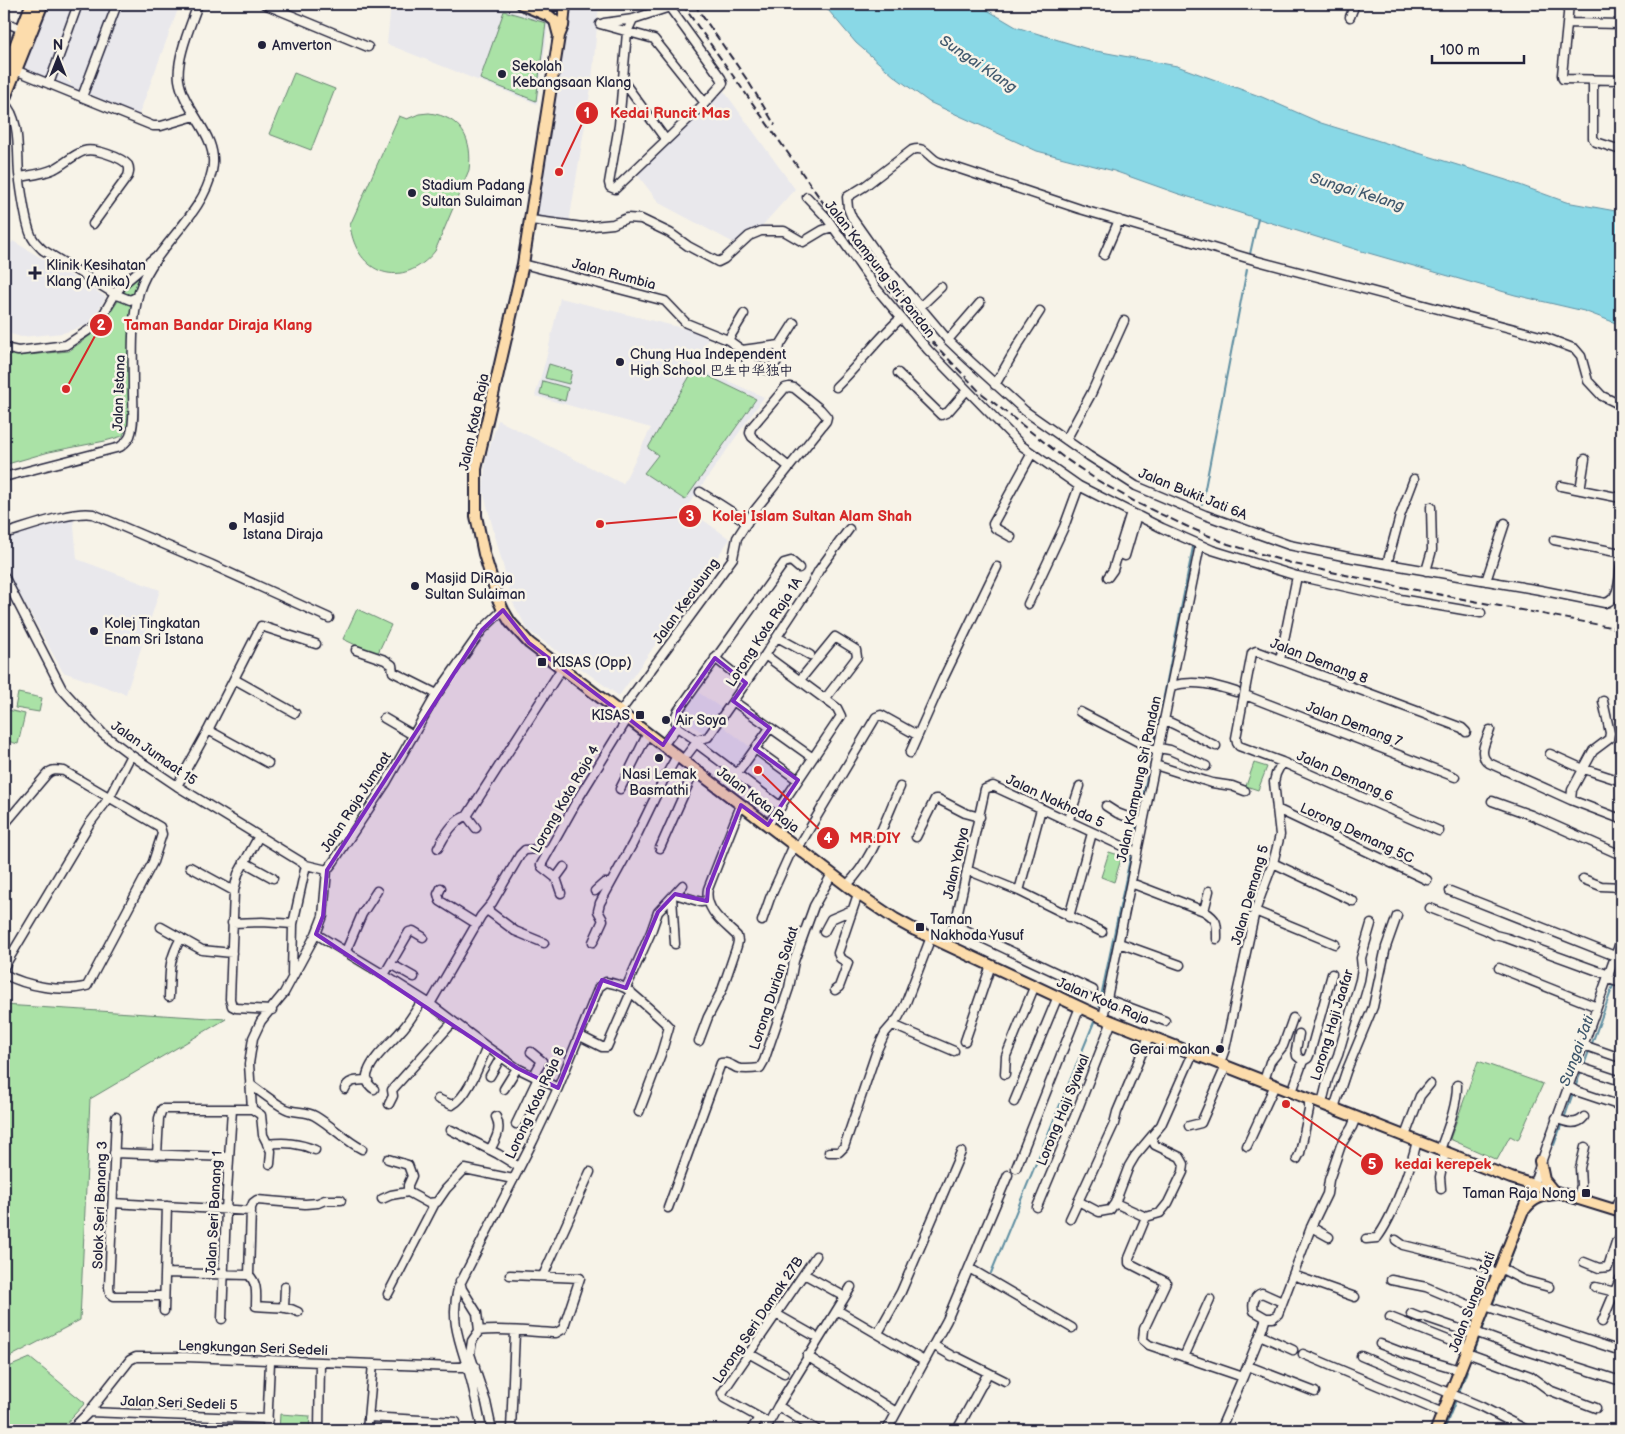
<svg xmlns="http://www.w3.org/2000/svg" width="1625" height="1434" viewBox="0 0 1625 1434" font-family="'Balsamiq Sans','LXGW WenKai TC',sans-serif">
<rect width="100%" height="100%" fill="#f7f3e8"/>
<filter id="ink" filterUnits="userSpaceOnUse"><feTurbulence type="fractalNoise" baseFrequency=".02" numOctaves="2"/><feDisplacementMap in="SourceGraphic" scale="10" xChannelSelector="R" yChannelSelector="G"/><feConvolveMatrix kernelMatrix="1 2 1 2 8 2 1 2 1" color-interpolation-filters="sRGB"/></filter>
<g filter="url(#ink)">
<path fill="#e9e8ec" d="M44,4H180L138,117L19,70Z
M391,4H491L549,21L537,104L387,44Z
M569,4H599L592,81L569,223L535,217Z
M724,91L795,189L761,227L754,228L734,243L659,203L637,174Z
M13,241L106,297L90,324L63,333L21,337L4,332V249L5,250Z
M560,298L711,335L692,365L764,397L686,508L730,539L619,696L528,630L513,603L483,491L486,458L498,420L623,484L651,428L535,396L546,359Z
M73,515L77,559L160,590L126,694L63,672L6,570L5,536Z
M695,690L724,710L716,721L795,781L780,803L700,744L706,735L678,715Z"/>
<path fill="#aae2a6" stroke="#668270" d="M504,11L546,23L536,101L480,79Z
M294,73L335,89L311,150L269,134Z
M429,113C462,117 473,140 469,170L435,251C403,291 356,275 350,225L399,116L407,119L419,114Z
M143,273L137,284L131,316L128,422L123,436L105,441L49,452L4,465V350L18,356L69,351L99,329L131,282Z
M549,364L572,371L569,384L545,378Z
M694,369L756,399L685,500L644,473L658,455L648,448Z
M543,381L568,388L565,401L540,394Z
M357,609L391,625L377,655L343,639Z
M18,693L42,698L39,712L15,708Z
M4,709L25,714L18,744L4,740Z
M1254,763L1267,767L1258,790L1246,786Z
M1109,852L1122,856L1114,882L1101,877Z
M4,1005L226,1019L90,1099L80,1320L4,1360Z
M1478,1061L1543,1084L1518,1140L1510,1136L1497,1160L1450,1139Z
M30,1358L85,1403L60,1430H4V1369Z
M280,1414L310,1416L309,1430H279Z"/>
<path fill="#89d8e6" stroke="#608fa2" d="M823,4H977L1016,27L1091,50L1177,66L1262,97L1321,123L1506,180L1566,202L1621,212V325L1584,311L1515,295L1358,250L1176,193L1114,171L1037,151L929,102L894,76L856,43Z"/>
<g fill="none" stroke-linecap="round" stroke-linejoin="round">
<path stroke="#608fa2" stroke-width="2" d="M1250,254L1258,218
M1202,504L1247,269
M1621,643V660
M1162,706L1193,547
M1159,720L1160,717
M1154,748L1157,730
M1149,771L1153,754
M1138,820L1147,777
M1132,849L1137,824
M1616,978L1621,965
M1099,1006L1131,854
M1591,1046L1614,983
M1584,1065L1589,1051
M1575,1088L1582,1069
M1564,1119L1573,1093
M1554,1145L1562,1123
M1507,1268L1528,1212
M991,1273L1094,1022
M1492,1306L1505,1273
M1482,1331L1490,1310
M1474,1352L1480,1336
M1458,1395L1467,1371
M1444,1430L1456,1400"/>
<g stroke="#22223b" stroke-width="11">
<path id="minor" d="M264,4L368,47
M1569,4L1562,75L1563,79L1621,80
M1350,17L1355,4
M633,19L627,32L619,125L609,183L610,187L615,189L705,103L723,83L721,78L670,8
M4,22L22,29
M604,23L633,19L673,6
M1568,23L1621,24
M600,24L654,39L705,103
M15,70L153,126H161L195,116
M623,81L666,140
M1593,81V138L1596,142L1621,150
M49,84L78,4
M82,97L117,4
M4,103C21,119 17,152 19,174C21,188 25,222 31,235C33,241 38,245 43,250L115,294L130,300L138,296
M20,177C31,175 43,174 54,169C64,164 73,155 84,151C94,148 121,157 128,165C130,169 129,173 128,176L93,224
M807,197L826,217L876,288L928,350L1022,446L1079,486L1162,528L1212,550L1297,576L1400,599L1481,613
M531,220L583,227L613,224L627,218L641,219L670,233L688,246L718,262L724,259L749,236L761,231H784L803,242L823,230L833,227
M1104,255L1119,220
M523,264L665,301L686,323L728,340L742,350L747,361L769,371L778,360L780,345L794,323
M920,307L941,287
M728,340L744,314
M948,340L980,303
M4,348L18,351L66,345L98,324L115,294L122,285L155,257
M742,350L780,345
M898,373L941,415L948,412L967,390
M995,385L1018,345L1040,311
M836,387C859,365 877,339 901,318
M1621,405L1602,396L1588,381L1581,356L1575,349L1544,337L1254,260L1080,209L939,162C928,158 926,145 912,150L865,186L847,197L848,208L852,218L888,269L948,340L970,361L1025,411L1089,456L1136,486L1205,515L1289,545L1353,558L1540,590L1605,603C1620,600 1619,577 1621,565
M1066,440L1091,394L1124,321
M4,477L120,447C125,443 128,441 130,436C135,423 133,404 133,391C133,360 131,330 137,300C146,252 202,220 212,171C220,136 184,112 179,80C176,58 191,25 198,4
M1561,486L1621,498
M1580,490L1585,459
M700,492C716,502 732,511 747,523
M4,534C25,528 73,510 93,514L210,564L329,618
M1011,537L995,528L993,524L1032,453
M1554,540L1621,553
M1125,556L1137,515
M1387,564L1400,516L1414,479
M1426,571L1432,550L1431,507
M4,576L62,689L103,734L131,755L177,786L306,865L327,870
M1108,577L1113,570L1131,512
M1486,581L1505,523
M1028,604L1064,527L1079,486
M777,637L810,655
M356,650L385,660L392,665L393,672L437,694
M765,655L837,708L841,716L768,825
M715,658L746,683
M1280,660L1297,576
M234,679L295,713
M800,680L835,637L856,650L857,657L825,699
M1171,686C1195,679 1214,685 1236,692
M1245,695L1455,777
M733,701L813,758
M620,712L733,558L737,538L755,510L826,421L827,417L820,409L794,388L789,387L785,388L751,428L750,433L752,437L789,467
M1080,712L1158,752
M384,718L413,735
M1164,720C1183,727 1198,738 1216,746
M677,727L675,718L678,711L784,563L791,561L799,568
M677,727L696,740
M208,730L268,763
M1490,730C1486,741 1477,755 1489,763L1571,800L1621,819
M696,740L708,737L765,655L811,585L819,570L849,529
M696,743L781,807
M663,745L677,727
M1159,748L1170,750L1206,766
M755,749L798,780
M910,753L943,679L997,567
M1550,754L1581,768L1621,781
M683,760L696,743V740
M1155,765L1212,783L1232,786L1245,791
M737,774L770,728
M177,786L208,730L261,626L316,644
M620,789L648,733
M1571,800L1572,790L1593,751L1609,739L1610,733L1603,701
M1492,801L1531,815L1621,855
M1106,806L1117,813L1143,823
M1277,809L1427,880
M1068,822L1080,786
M4,825L47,774C52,769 57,770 64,771L160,827L162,834L153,862L87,986C63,993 26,986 4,974
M476,828L467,816L562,668
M1439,831L1282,762L1239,746L1237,743L1236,738L1252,653L1256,651L1462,728L1466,732
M259,836L238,874L234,891L230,999L232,1006L236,1008L272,1010
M916,837L935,799H938L965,813L980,817
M438,848C444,836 455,819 467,816
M660,848L695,769
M798,848L876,717L881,715L917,735
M244,862L273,878
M1273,863L1353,901
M190,867L234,891
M564,867L556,878L542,867L541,865L578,799L628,718
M967,870L1019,891L1102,932
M556,878L561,893
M1583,879L1601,886L1621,887
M1131,883L1204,911C1218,920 1217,923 1217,939
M847,885C873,859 885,820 900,787
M441,888L438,894L440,901L477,924
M595,891L604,883H610
M1019,891L1041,809
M1450,891L1615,956
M675,894L701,902L707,901
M672,897L675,944
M1430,908L1486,930L1495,935L1507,938L1609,975
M487,910L515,931L544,943
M1204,911L1209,891
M1255,911L1335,944
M1069,917L1092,833
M762,921L770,898L794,845
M232,923L262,922L293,924
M955,925L1093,990
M161,927L202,950L232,953
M824,932L831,919L852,910
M316,934L384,975L430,1004L487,1047L517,1068L558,1088
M593,942L603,920L598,911L600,903L633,843L664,779L677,756
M1119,943L1180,965
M946,944L955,925L985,789L993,786L1137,853
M346,951L362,914L377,891
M391,964L414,977
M4,967L90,823L109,798L131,755
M1499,968L1597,1007
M292,974L293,924L306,865
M384,975L409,932L413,931L423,937
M1608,979L1621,983
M626,988L651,932L658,912L683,885
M835,990L839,987L848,963L840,958L838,953L858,894
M169,997C170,971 168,961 181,938
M1107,999L1165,1021
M430,1004L481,916L492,903L520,855L525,850L538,849L548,853
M1103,1018L1200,545
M893,1025L954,1051
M580,1036L602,1047H607L631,992
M699,1041L708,1017L722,990L737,946L738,941L737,936C724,923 704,910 708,889L741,805
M965,1041L991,965
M1583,1045L1621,1058
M531,1052L542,1061L534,1075
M1303,1061L1308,1058L1310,1053L1332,974
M1220,1063L1225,1049L1255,911L1273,863L1280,835L1274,782L1276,774L1282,762
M1576,1066L1621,1081
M1005,1074L1006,1056L1035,985
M490,1076L501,1057
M1264,1081L1270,1062L1283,1046L1293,1018
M250,1084C258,1090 281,1108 289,1110C298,1113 306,1111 315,1116C332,1126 346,1141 362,1149
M1568,1086L1576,1091L1621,1106
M345,1089C348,1079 359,1081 368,1080
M374,1089C368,1085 365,1079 368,1072C373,1057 390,1044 400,1032C409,1023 415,1011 423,1000
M504,1089L517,1068
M1292,1092L1303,1061L1297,1056L1296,1050L1299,1034
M438,1099L452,1105C468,1097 480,1063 487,1047
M1014,1102L1058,996
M1322,1103L1328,1079L1338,1055L1360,980L1362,968L1361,958L1371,924
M389,1104L393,1096L392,1090L453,1022
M1334,1108L1346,1072L1373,1007L1386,947L1397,916
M252,1109L249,1064L253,1038L261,1021L284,993L316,934L323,916L327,870L334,861L386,783L435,697L482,630L503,610
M252,1109L261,1115L263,1135L271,1151L270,1164
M116,1117L109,1287L110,1293L114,1296H164
M1556,1118C1566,1123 1577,1126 1584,1117
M516,1124L538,1078
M1189,1126L1201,1123L1226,1066
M451,1130L498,1154L519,1167
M1405,1136L1420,1096L1430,1084
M267,1144C285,1142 299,1143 315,1150
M1247,1146L1275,1085
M490,1150C496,1139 502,1129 496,1117
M1440,1150C1447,1130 1457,1107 1457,1085
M829,1152H839L844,1147L877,1050L885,1033L898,1018L905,1005L931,937
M114,1153L229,1157
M157,1155L159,1118L162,1109H252
M388,1159L408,1165L412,1176L408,1185V1192L428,1203L437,1202L446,1189L465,1169L513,1179
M1297,1159L1300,1153L1309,1110V1099
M1016,1168L1080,1007
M1533,1185L1621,940
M1441,1189L1440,1177L1445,1152
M382,1199L391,1195L408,1192
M1578,1199L1581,1185L1580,1168L1585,1147
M1078,1201L1099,1212L1110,1210L1115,1203L1129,1166L1135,1156L1161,1125L1193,1053
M113,1203L251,1211
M1115,1203L1146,1217L1160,1213L1168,1203L1183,1172L1184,1164L1180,1157L1155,1145L1151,1137
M1037,1207L1075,1116L1112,1021
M668,1208L721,1063C728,1062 731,1065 737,1068C744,1070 753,1069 760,1068L764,1061L789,988L794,961L814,906L832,874
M1615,1210L1621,1193
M1146,1217L1129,1258V1263L1166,1282L1144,1329L1143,1340L1149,1345L1243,1377L1220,1430
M1070,1219L1114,1124L1117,1112L1149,1036
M1311,1227L1329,1237
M1366,1239L1377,1238C1393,1217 1411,1167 1417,1141
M1396,1240L1403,1245L1476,1263L1498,1274
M1584,1262L1599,1268L1608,1267L1616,1242L1621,1239
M969,1268L1072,1328
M1500,1268L1523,1280L1549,1287
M165,1273L249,1275C258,1284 256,1294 256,1306C271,1308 285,1305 298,1312
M804,1274L840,1294
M249,1275L251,1208L253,1203L257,1200L305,1204L318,1203L325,1200H341
M1293,1275L1355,1297
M543,1276L590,1172
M1391,1280L1426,1287L1483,1311
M460,1281L462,1289L477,1313L479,1331
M1595,1287L1615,1292
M388,1294L435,1203
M1485,1306L1621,1351
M284,1308L285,1287
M837,1310L924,1361
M164,1311L167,1206
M776,1314L813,1335
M1411,1314L1421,1318L1425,1317L1474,1334
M1390,1317L1468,1348
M1266,1318L1254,1311C1252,1304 1254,1295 1262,1293L1282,1302
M222,1319L226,1209L232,1109
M1602,1322L1621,1277
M1475,1332L1524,1350L1621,1381
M878,1333L901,1292L961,1152
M1260,1335L1293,1350
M1380,1344L1406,1354L1460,1370
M933,1345L952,1356
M1467,1353L1530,1376L1549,1390L1596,1408
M750,1354L784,1373
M1303,1354L1443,1413
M807,1356L896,1412
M1361,1356L1480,1406L1527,1430
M957,1357L1005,1381
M1184,1357L1210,1299
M1248,1366L1315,1392
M1243,1377L1260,1335L1266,1318H1273L1278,1314L1312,1225L1327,1194L1329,1180L1341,1145L1352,1127L1356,1117
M778,1406L851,1287
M89,1412L268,1419
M368,1417L456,1422
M769,1423L724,1398L722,1393L816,1256
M71,1430L89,1412L130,1360L136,1357H186L454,1367L475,1366
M267,1430L270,1362
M319,1430L320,1363
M367,1430L373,1364
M482,1430C478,1410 474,1389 468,1369C459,1340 450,1319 458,1288L533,1141L558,1088L599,987L606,982C612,983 619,985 625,988C629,990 667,1024 669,1027L661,1054L639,1112
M492,1430L486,1402L470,1354L472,1341L479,1331C502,1328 532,1332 556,1333L563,1329L580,1278L510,1275
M511,1430L515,1332
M751,1430L759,1418
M765,1430L778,1406L817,1430
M887,1430L947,1320L1008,1175
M957,1430L988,1373"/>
</g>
<g stroke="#22223b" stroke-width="14">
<path id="major" d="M521,4L549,16L555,21L559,36
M565,4L563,26L559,36L523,264L476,469V516L484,554L498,599L503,610L510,622L529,643L858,894L895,919L915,930L1103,1018L1511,1178L1621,1212
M531,5H559L562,4
M1540,1161L1544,1180L1553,1191
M1525,1209C1533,1198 1543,1195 1556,1194
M1436,1430L1533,1185"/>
</g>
<g stroke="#22223b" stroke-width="15">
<path id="highway" d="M4,75L32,4
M4,99L42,4"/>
</g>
<use href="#minor" stroke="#f7f3e8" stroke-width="8"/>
<use href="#major" stroke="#fcdcac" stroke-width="10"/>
<use href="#highway" stroke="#fcdcac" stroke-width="11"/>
<path stroke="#22223b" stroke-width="2" stroke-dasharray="8 4" stroke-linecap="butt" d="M682,4L849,239L916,325L980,392L1063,457L1097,480L1137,503L1186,526L1228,544L1294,564L1411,589L1621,629
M694,4L748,81L775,125"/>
</g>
</g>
<path fill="#7b2cbf" fill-opacity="0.2" stroke="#7b2cbf" stroke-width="4" stroke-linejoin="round" d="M503,610L529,643L663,745L676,725L678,711L715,658L746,683L733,701L770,728L755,749L798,780L768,825L741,805L708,889L707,901L675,894L658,912L626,988L602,980L558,1088L517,1068L316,934L323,916L327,870L482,630Z"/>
<g fill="#22223b" stroke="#f7f3e8" stroke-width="2">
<circle cx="262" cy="45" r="5"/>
<circle cx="502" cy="74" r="5"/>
<circle cx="412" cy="193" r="5"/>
<path d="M32.5 265.5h5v5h5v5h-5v5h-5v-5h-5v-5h5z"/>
<circle cx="620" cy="362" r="5"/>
<circle cx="233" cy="526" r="5"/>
<circle cx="415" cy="586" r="5"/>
<circle cx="94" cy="631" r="5"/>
<rect x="537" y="657" width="10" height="10" rx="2.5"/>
<rect x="635" y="710" width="10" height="10" rx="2.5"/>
<circle cx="666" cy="720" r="5"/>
<circle cx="659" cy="758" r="5"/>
<rect x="915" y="922" width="10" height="10" rx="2.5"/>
<circle cx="1220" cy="1049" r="5"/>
<rect x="1581" y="1188" width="10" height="10" rx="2.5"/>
</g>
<g text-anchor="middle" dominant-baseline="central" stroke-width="5" stroke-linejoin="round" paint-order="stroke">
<g font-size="14" fill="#22223b" stroke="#f7f3e8" text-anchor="start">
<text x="272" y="45">Amverton</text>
<text x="512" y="66">Sekolah<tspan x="512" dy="16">Kebangsaan Klang</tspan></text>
<text x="422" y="185">Stadium Padang<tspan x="422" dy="16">Sultan Sulaiman</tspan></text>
<text x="46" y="265">Klinik Kesihatan<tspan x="46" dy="16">Klang (Anika)</tspan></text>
<text x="630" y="354">Chung Hua Independent<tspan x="630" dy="16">High School 巴生中华独中</tspan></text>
<text x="243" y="518">Masjid<tspan x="243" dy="16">Istana Diraja</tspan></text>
<text x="425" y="578">Masjid DiRaja<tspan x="425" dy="16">Sultan Sulaiman</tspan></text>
<text x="104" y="623">Kolej Tingkatan<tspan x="104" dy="16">Enam Sri Istana</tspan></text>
<text x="552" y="662">KISAS (Opp)</text>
<text x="630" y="715" text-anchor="end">KISAS</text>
<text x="676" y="720">Air Soya</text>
<text x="659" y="774" text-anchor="middle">Nasi Lemak<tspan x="659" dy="16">Basmathi</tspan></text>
<text x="930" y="919">Taman<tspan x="930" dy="16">Nakhoda Yusuf</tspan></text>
<text x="1210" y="1049" text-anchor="end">Gerai makan</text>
<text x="1576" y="1193" text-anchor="end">Taman Raja Nong</text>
</g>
<g font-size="14" fill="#22223b" stroke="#f7f3e8">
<text transform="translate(880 269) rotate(52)">Jalan Kampung Sri Pandan</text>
<text transform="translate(614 274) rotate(15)">Jalan Rumbia</text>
<text transform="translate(119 393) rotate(-88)">Jalan Istana</text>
<text transform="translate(474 422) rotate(-78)">Jalan Kota Raja</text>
<text transform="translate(1193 494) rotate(22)">Jalan Bukit Jati 6A</text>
<text transform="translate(686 601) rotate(-54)">Jalan Kecubung</text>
<text transform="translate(764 632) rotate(-57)">Lorong Kota Raja 1A</text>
<text transform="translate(1319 661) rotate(21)">Jalan Demang 8</text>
<text transform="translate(1354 724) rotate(21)">Jalan Demang 7</text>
<text transform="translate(154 753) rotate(35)">Jalan Jumaat 15</text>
<text transform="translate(1345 776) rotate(24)">Jalan Demang 6</text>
<text transform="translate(1139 779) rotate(-78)">Jalan Kampung Sri Pandan</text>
<text transform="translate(565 799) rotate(-60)">Lorong Kota Raja 4</text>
<text transform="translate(758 800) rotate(37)">Jalan Kota Raja</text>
<text transform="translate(1055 801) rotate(25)">Jalan Nakhoda 5</text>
<text transform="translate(356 802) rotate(-57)">Jalan Raja Jumaat</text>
<text transform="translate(1357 833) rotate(25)">Lorong Demang 5C</text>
<text transform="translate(956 863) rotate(-77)">Jalan Yahya</text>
<text transform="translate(1250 895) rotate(-74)">Jalan Demang 5</text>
<text transform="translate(774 988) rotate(-72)">Lorong Durian Sakat</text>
<text transform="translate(1103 1001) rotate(23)">Jalan Kota Raja</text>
<text transform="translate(1332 1025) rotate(-73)">Lorong Haji Jaafar</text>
<text transform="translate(535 1103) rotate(-65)">Lorong Kota Raja 8</text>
<text transform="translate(1063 1110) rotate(-68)">Lorong Haji Syawal</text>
<text transform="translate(100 1205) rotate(-88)">Solok Seri Banang 3</text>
<text transform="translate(214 1213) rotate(-87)">Jalan Seri Banang 1</text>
<text transform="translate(1472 1302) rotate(-69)">Jalan Sungai Jati</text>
<text transform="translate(758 1320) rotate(-56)">Lorong Seri Damak 27B</text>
<text transform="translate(253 1348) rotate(2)">Lengkungan Seri Sedeli</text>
<text transform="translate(179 1403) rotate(2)">Jalan Seri Sedeli 5</text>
</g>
<g font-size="15" font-style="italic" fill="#41596e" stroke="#f7f3e8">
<text transform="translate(978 64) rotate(34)">Sungai Klang</text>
<text transform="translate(1357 192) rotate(17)">Sungai Kelang</text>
<text transform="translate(1577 1051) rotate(-70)">Sungai Jati</text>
</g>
</g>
<path fill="none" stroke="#d62828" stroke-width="2" d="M559 172L587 113M66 389L101 325M600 524L690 516M758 770L828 838M1286 1104L1372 1164"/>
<g fill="#d62828" stroke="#f7f3e8" stroke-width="2">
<circle cx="559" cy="172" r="5"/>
<circle cx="66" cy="389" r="5"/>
<circle cx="600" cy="524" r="5"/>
<circle cx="758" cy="770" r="5"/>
<circle cx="1286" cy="1104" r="5"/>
<circle cx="587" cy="113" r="12"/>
<circle cx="101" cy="325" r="12"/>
<circle cx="690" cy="516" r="12"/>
<circle cx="828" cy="838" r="12"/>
<circle cx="1372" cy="1164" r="12"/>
</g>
<g font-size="15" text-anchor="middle" font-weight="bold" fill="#fff">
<text x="587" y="118">1</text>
<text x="101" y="330">2</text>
<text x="690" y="521">3</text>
<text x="828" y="843">4</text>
<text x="1372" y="1169">5</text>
</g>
<g font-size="15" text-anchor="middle" font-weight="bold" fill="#d62828" stroke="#f7f3e8" stroke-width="5" stroke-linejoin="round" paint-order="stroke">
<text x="670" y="118">Kedai Runcit Mas</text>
<text x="218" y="330">Taman Bandar Diraja Klang</text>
<text x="812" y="521">Kolej Islam Sultan Alam Shah</text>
<text x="875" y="843">MR.DIY</text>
<text x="1443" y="1169">kedai kerepek</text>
</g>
<rect width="1625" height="1434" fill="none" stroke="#f7f3e8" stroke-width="20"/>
<rect x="10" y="10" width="1605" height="1414" fill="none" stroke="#22223b" stroke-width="2" filter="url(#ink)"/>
<g transform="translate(58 58)" stroke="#f7f3e8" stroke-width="4" paint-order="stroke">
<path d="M0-4L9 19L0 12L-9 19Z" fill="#22223b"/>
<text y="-8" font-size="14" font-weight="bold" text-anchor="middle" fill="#22223b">N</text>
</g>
<path d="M1432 55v8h92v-8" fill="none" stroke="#22223b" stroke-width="2.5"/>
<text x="1440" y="55" font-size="15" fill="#22223b" stroke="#f7f3e8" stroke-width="4" paint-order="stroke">100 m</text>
</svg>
